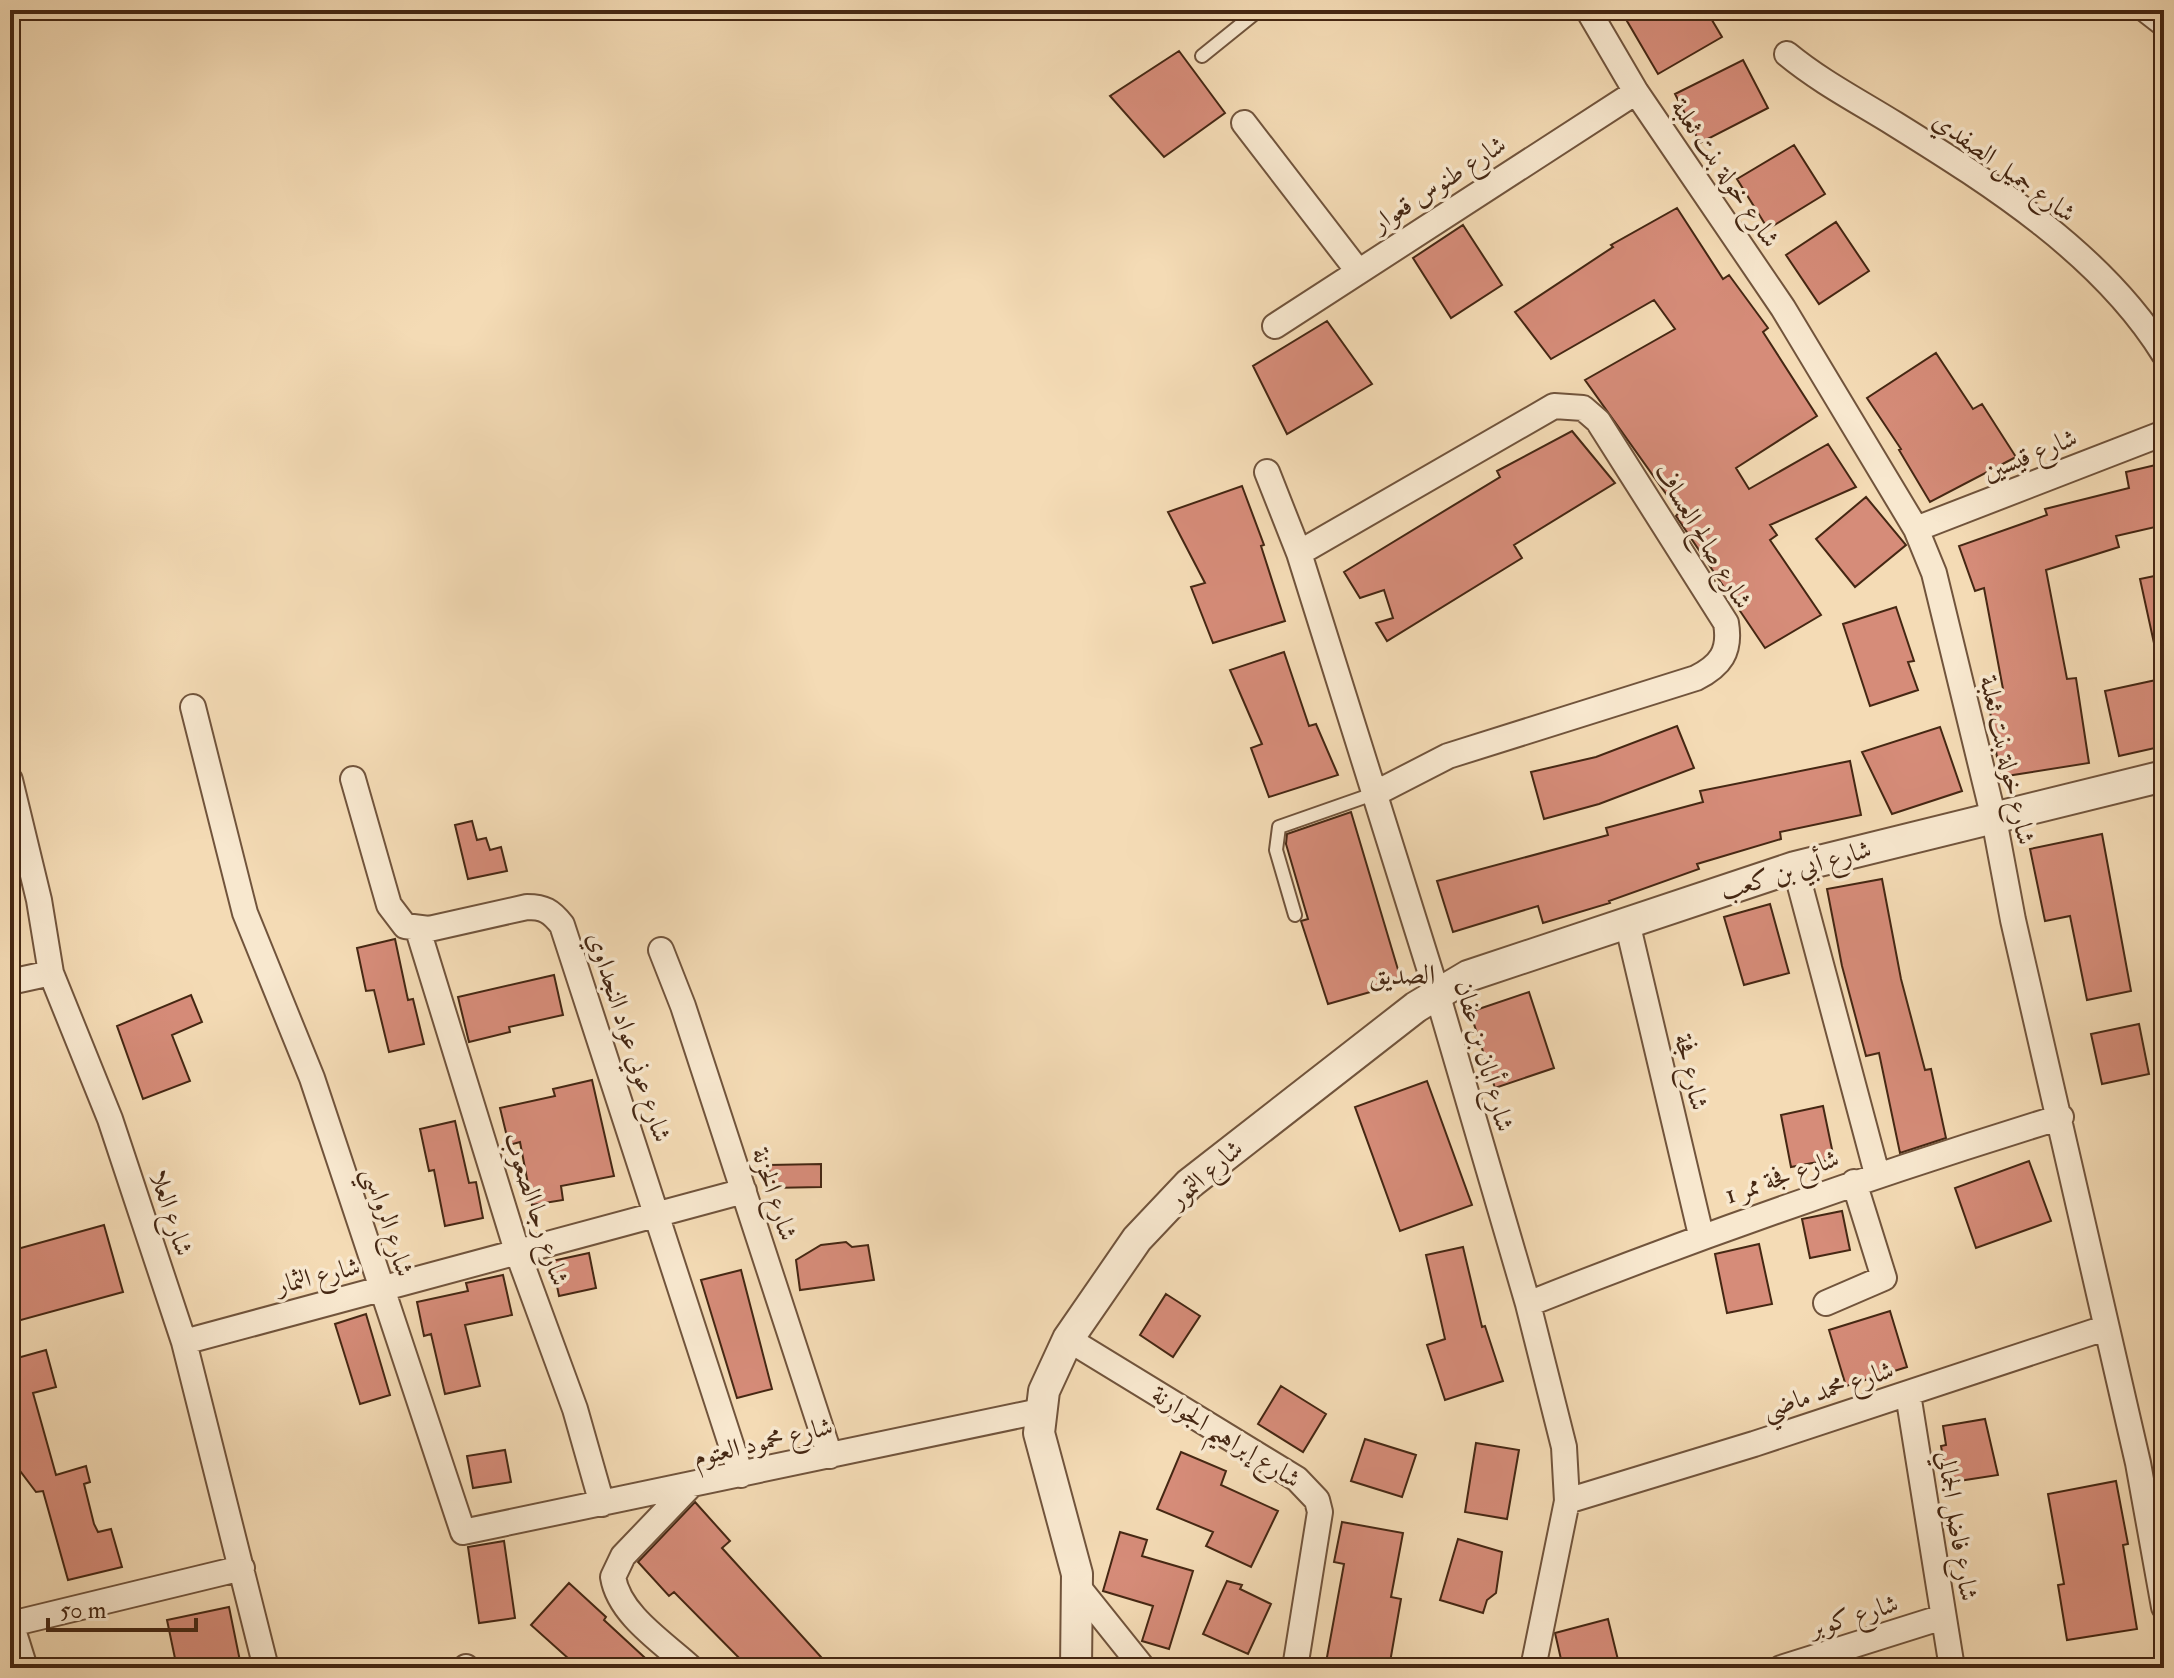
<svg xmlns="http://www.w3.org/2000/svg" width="2174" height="1678" viewBox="0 0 2174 1678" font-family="'IM FELL Double Pica',Amiri,serif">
<rect width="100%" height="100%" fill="#f4dbb5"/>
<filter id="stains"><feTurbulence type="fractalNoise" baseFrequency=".0025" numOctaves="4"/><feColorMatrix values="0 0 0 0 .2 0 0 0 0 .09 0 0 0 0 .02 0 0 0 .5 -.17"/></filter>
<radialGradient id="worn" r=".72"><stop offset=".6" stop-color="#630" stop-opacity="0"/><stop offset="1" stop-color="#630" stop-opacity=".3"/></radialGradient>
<path fill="#d68c79" stroke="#452713" stroke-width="2" d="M1646,10H1706L1722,37L1658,74L1627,21Z
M1179,51L1225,113L1164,157L1110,96Z
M1743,60L1768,108L1700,143L1675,94Z
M1794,145L1825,194L1768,229L1737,179Z
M1677,208L1723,279L1729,275L1768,328L1763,332L1817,416L1736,468L1749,489L1828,444L1856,487L1770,525L1777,535L1770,540L1821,615L1765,648L1676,516L1679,512L1585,380L1675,329L1654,300L1551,359L1515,312L1613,247L1611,245Z
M1836,222L1869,271L1819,304L1786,255Z
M1463,225L1502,285L1451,318L1413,258Z
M1327,321L1372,384L1287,434L1253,366Z
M1936,353L1973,409L1982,404L2016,457L1930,502L1899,450L1901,449L1867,398Z
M1572,431L1615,483L1514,545L1522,558L1387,641L1376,623L1393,618L1384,590L1360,598L1344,572L1500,477L1497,471Z
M2164,463V525L2116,536L2119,547L2046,570L2067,679L2076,678L2089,763L2000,777L1987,691L2003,689L1984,588L1975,591L1959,546L2047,515L2045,509L2129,488L2126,472Z
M1242,486L1264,545L1261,546L1285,621L1213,643L1191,587L1205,583L1168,512Z
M1866,497L1906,545L1855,587L1816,539Z
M2164,574V656L2157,657L2140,579Z
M1896,607L1914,661L1908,662L1918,690L1870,706L1843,624Z
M1284,652L1309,726L1316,724L1338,775L1269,797L1251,748L1262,744L1230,670Z
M2156,680L2164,718V746L2119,756L2105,691Z
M1677,726L1694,768L1599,804L1544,819L1531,772L1596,757Z
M1940,727L1962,791L1892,814L1862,752Z
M1850,761L1861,815L1780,832L1781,839L1697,864L1699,869L1609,901L1610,903L1543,923L1538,906L1453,932L1437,881L1608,835L1606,828L1703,802L1700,791Z
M1351,812L1402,983L1328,1004L1301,921L1308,919L1286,844L1287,834Z
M472,821L477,840L486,838L490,850L501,847L507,871L468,879L455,825Z
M2102,834L2131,991L2087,1000L2070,916L2045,921L2030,849Z
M1882,879L1901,979L1925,1070L1931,1069L1946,1138L1900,1153L1879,1053L1866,1056L1842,966L1827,889Z
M1770,904L1789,973L1744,985L1724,917Z
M395,939L408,1000L413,999L424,1044L389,1052L374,990L366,991L357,948Z
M554,975L563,1015L509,1027L510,1032L469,1042L458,997Z
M1529,992L1554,1068L1495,1088L1470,1012Z
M191,995L202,1022L172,1035L190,1081L143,1099L117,1026Z
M2139,1024L2149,1074L2102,1084L2091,1034Z
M592,1080L614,1176L561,1186L563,1200L532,1205L520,1142L509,1145L500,1108L555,1096L553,1089Z
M1427,1081L1472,1205L1400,1231L1355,1107Z
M1823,1106L1834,1159L1791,1167L1781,1115Z
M455,1121L469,1183L476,1182L483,1218L445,1226L434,1170L429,1171L420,1129Z
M2029,1161L2051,1221L1976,1248L1955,1188Z
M821,1164V1187L770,1188L769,1165Z
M1842,1211L1850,1250L1810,1258L1802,1219Z
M104,1225L123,1292L10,1323V1251Z
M846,1242L852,1247L868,1245L874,1280L800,1290L796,1260L821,1245Z
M1759,1244L1772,1304L1727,1313L1715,1254Z
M1463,1247L1482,1327L1485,1326L1503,1381L1445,1400L1427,1345L1445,1339L1426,1255Z
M589,1253L596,1288L559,1296L552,1261Z
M741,1270L772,1389L737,1398L701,1280Z
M503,1275L512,1315L465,1325L480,1386L445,1394L431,1334L424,1336L417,1302L468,1291L466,1283Z
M1166,1294L1200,1316L1173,1357L1140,1335Z
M1890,1311L1907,1367L1846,1386L1829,1330Z
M366,1314L390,1395L360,1404L335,1324Z
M46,1350L56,1387L33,1393L56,1475L86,1466L90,1482L84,1484L94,1524L98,1532L111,1529L122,1567L68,1580L43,1491L36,1492L17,1467L10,1469V1360Z
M1281,1386L1326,1414L1303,1452L1258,1424Z
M1985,1419L1998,1475L1952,1482L1950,1468L1945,1469L1941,1446L1946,1445L1943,1426Z
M1365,1439L1416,1455L1402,1497L1351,1481Z
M1476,1443L1519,1450L1507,1519L1465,1512Z
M505,1450L511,1482L473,1488L467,1456Z
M1181,1452L1226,1471L1221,1485L1278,1511L1251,1567L1206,1546L1213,1532L1157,1509Z
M2116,1481L2128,1544L2123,1545L2137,1629L2067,1640L2058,1585L2064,1584L2048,1494Z
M695,1502L730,1541L722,1548L831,1668H749L674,1592L669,1596L638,1562Z
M1342,1522L1403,1533L1391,1597L1401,1599L1389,1668H1325L1344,1564L1334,1562Z
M1120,1532L1147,1540L1142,1556L1193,1571L1169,1649L1142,1641L1153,1606L1103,1591Z
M1458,1539L1502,1552L1496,1593L1487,1600L1483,1613L1440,1600Z
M504,1541L515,1618L479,1623L468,1547Z
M1227,1581L1242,1585L1240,1589L1271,1604L1248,1654L1203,1634Z
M569,1583L606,1617L604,1620L656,1668H579L531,1625Z
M229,1607L240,1661L206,1668H177L167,1620Z
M1608,1619L1620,1668H1563L1555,1633Z"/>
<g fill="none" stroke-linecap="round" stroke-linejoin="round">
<g stroke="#71543c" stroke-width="16">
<path id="service" d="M1202,56L1259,10
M1295,915L1276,850L1279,827L1376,793"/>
</g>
<g stroke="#71543c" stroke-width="28">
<path id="minor" d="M1588,10L1636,92L1783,308L1916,529L1934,573L1994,819L2013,920L2138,1463L2164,1607
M2146,10L2164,24
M1787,54C1821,82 1858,101 1895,124C1993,185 2102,254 2164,354
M1244,123L1358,271
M1275,326L1636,92
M1267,472L1299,553L1437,993L1528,1304L1564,1447L1567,1501L1533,1668
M1916,529L2164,433
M1299,553L1554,406L1583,408L1598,421L1726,623C1731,652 1720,666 1696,678L1448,756L1376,793
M193,707L245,913L312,1078L463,1532L1040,1411
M353,779L389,905L405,926L429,929L527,907C544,907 551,911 562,925L741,1475
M10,780L39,900L51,973L110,1119L184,1342L266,1668
M1795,867L1877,1174
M1627,922L1701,1235
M418,930L517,1251L575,1409L602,1504
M661,950L683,1006L830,1456
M10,982L51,973
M1826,1303L1884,1278L1854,1182
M1528,1304C1703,1234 1880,1173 2061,1117
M1068,1339L1297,1479L1317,1500L1320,1512L1295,1668
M184,1342L744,1191
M1908,1394L1952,1668
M691,1485L623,1556L613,1577C619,1615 664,1643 691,1668
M1567,1501L1754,1444L2105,1328
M1079,1588L1143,1668
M10,1620L25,1668
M11,1624L242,1568
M466,1668V1667
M1781,1668L1943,1617"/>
</g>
<g stroke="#71543c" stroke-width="34">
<path id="tertiary" d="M1076,1668L1077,1574L1039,1433L1044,1391L1068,1339L1137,1239L1189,1184L1416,1007L1468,976L1795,867L2164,776"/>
</g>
<use href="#service" stroke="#f8e8cf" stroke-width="12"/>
<use href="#minor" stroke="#f8e8cf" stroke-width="24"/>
<use href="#tertiary" stroke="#f8e8cf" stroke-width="30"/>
</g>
<g text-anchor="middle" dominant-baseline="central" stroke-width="7" stroke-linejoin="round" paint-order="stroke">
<g font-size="26" fill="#452713" stroke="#f8e8cf">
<text transform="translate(2004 167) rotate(36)">شارع جميل الصفدي</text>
<text transform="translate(1725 173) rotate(56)">شارع خولة بنت ثعلبة</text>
<text transform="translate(1439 184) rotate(-33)">شارع طنوس قعوار</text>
<text transform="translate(2030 455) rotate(-22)">شارع قيسين</text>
<text transform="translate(1703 536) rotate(59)">شارع صالح العساف</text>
<text transform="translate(2007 760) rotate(77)">شارع خولة بنت ثعلبة</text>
<text transform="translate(1796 870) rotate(-16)">شارع أبي بن كعب</text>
<text transform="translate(629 1037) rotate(72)">شارع عوني عواد النجداوي</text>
<text transform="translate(1484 1056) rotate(74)">شارع أبان بن عفان</text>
<text transform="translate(1691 1072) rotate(77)">شارع فجة</text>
<text transform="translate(1206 1174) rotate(-41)">شارع التمور</text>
<text transform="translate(1782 1177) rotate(-19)">شارع فجة ممر 1</text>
<text transform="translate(774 1194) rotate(72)">شارع الخزنة</text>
<text transform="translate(536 1209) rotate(72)">شارع رجا الصعوب</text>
<text transform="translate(171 1213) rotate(72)">شارع العلا</text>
<text transform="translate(388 1222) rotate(72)">شارع الرواسي</text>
<text transform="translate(318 1276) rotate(-14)">شارع الثمار</text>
<text transform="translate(1828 1390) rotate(-18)">شارع محمد ماضي</text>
<text transform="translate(1226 1437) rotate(32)">شارع إبراهيم الجوارنة</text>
<text transform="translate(763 1442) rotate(-13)">شارع محمود العتوم</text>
<text transform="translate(1957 1526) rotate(81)">شارع فاضل الجمالي</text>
<text transform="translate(1854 1616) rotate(-17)">شارع كوبر</text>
</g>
<g font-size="28" fill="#452713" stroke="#f8e8cf">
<text x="1402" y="975">الصديق</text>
</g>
</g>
<rect width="2174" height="1678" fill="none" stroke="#f4dbb5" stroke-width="40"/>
<rect x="12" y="12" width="2150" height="1654" fill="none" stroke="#452713" stroke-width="4"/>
<rect x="20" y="20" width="2134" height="1638" fill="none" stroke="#452713" stroke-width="2"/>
<path d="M48 1618v12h148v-12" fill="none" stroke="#452713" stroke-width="4"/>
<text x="60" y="1618" font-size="24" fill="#452713" stroke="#f8e8cf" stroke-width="6" paint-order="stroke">50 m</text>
<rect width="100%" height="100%" filter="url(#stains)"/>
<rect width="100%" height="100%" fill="url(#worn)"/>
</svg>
